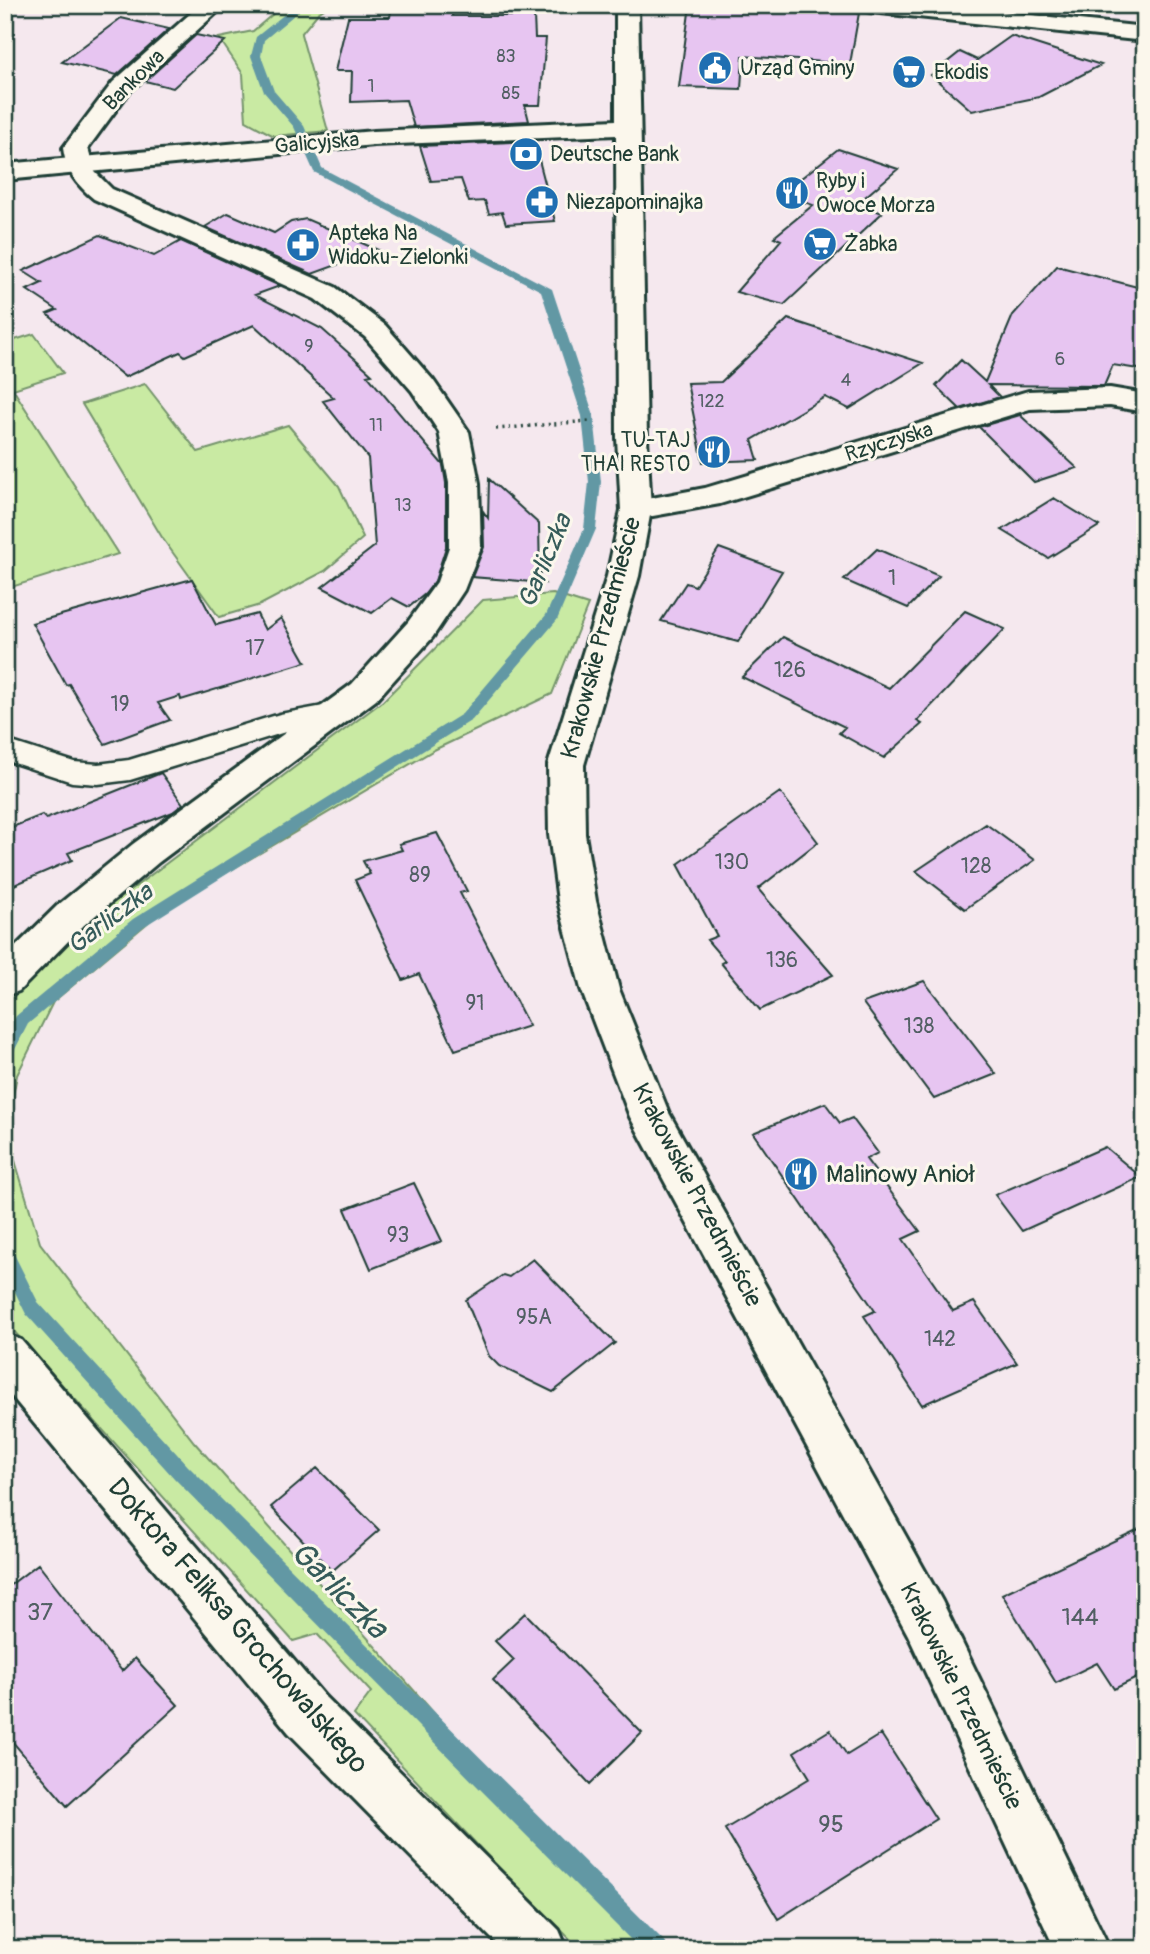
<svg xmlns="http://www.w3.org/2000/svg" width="1150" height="1954" viewBox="0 0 1150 1954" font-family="Pangolin,sans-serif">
<rect width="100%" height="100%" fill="#f5e8ee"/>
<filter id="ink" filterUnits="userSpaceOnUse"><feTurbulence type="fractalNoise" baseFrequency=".0143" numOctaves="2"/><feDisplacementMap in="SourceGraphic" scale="14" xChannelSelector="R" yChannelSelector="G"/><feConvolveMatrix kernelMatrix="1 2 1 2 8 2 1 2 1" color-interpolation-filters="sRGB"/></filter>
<g filter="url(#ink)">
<path fill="#c9eaa3" stroke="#74946c" stroke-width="2" d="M270,5H330L318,13L301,34L328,131L274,136L246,121L243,74L219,38L253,31L280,8Z
M34,334L63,373L13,389L118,554L5,589V343Z
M145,384L198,452L288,425L339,486L363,538L325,571L260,605L219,617L163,539L82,404Z
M553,594L588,605L552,694L434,750L162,911L53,1002L17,1075L6,1131L40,1243L194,1442L504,1792L670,1949H580L504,1873L354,1715L371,1692L317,1634L293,1641L11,1328L5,1316V1005L88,922L383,701L483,600Z"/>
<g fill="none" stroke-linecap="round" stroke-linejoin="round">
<path fill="#6298a4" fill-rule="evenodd" d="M296,5H306L264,40L261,56L274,91L304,126L322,168L552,289L594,416L601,482L596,529L557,620L472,720L143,927L28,1024L11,1057L5,1058V1036L16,1016L133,919L462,714L546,615L584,529L589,482L582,416L541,291L314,172L294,127L264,92L251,56L256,37Z
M5,1246L11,1248L38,1302L188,1466L664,1941L667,1949H640L480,1789L174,1478L26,1314L5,1272Z"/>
</g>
<path fill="#e7c5f1" stroke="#1f3d34" stroke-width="2" d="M392,5H453L452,16H534L535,38H546L540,105H525L529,121L414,127L406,100L351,102L352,71H335L348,17H390Z
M690,5H758L859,13L850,64L743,56L741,89L679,87Z
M121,18L169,29L117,75L62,62Z
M196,35L225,41L173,88L145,81Z
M1011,36L1101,65L1039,97L972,111L931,75L960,52L977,60Z
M534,141L555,221L506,224L502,212L489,214L485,201L469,202L461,179L431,181L420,146Z
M838,149L898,169L858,203L882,213L784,305L736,292L781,240L774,237L813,205L781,194Z
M228,213L274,233L291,222L306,219L378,250L312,274L205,227Z
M100,235L154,256L181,241L280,286L255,295L322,329L372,374L367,375L443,465L446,483V547L435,581L425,594L409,607L392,598L372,613L322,587L375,546L368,458L323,401L334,398L254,325L185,356L180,352L125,377L47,314L57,310L27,290L42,283L23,271Z
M1057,266L1145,289V370L1113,365L1104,386L988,385L1000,397L960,409L936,386L961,360L985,382L1013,315Z
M788,319L923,363L849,409L825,397L752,440L758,460L703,462L687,383L721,382Z
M1020,415L1077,468L1034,482L979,427Z
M489,479L539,524L540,579L544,583L472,577L484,547L483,511L488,518Z
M1054,498L1099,526L1048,558L1002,530Z
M719,548L782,571L738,642L661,621L686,583L695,586Z
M877,549L939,576L908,608L844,580Z
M192,579L216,625L257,614L265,630L281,618L306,662L181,700L180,696L158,703L170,720L105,744L69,684L66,685L32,623Z
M965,611L1005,629L917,721L922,724L884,758L839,733L845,727L742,677L783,637L889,688Z
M161,773L183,804L173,812L68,853L72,860L5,889V830L42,815L46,819Z
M780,792L818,842L758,889L833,975L760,1010L721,963L725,961L707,940L717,936L678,864Z
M986,824L1035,860L965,909L916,871Z
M437,833L467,891L460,893L529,1026L455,1050L419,974L403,980L355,880L370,874L363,861L402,850L399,844Z
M924,981L996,1074L934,1099L863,1003Z
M825,1103L840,1123L852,1118L878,1153L866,1159L920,1231L903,1239L953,1311L974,1302L1017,1363L922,1405L864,1316L875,1311L753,1133Z
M1105,1147L1141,1177L1022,1231L995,1195Z
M414,1183L442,1241L371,1269L345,1209Z
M533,1259L615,1343L553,1392L499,1366L489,1356L466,1300L503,1275L509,1277Z
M317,1468L379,1530L332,1571L271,1507Z
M1145,1526V1674L1114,1689L1097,1663L1056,1683L1002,1594Z
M38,1564L122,1671L135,1658L178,1705L67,1806L5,1733V1589Z
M525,1613L642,1733L590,1784L493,1680L514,1660L495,1641Z
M830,1730L847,1755L881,1734L936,1819L778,1919L725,1829L810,1778L794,1752Z"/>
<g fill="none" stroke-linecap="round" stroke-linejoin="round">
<g stroke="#1f3d34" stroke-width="5">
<path id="lane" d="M329,705L339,708L343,715L339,722L282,733L130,780L98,784L72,782L5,760V746L15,743L74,762L98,764L129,760L280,714Z"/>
</g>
<g stroke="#1f3d34" stroke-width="6">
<path id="street" d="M200,5H225L129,92L88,148L95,172L112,189L335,287L385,325L433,380L469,432L479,483L481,547L464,590L432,638L376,700L159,862L84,925L19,991L5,996V957L58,905L133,844L352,684L408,622L437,582L449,547V483L439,432L412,391L365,337L315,299L94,199C77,185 66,171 63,148L113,82Z
M860,5H938L1145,27V41L871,12L863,10Z
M1110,388L1145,394V412L1110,406L1030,409L720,504L636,519L625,517L621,510L625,503L705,488L1028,391Z
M5,1334L21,1340L325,1697L559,1930L567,1949H502L289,1733L5,1388Z"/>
</g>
<g stroke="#1f3d34" stroke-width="6">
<path id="secondary" d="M616,5H638L647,438L651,510L639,576L584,765L585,834L596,901L619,989L669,1113L942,1601L1110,1949H1055L908,1635L630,1117L581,989L558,901L549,834L548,765L607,576L621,510L617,438L616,135L374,145L5,180V164L374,131L616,120Z"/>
</g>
<path stroke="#1f3d34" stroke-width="3.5" stroke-dasharray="2 4.5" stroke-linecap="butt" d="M496,429L589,421"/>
<use href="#lane" fill="#fbf7ec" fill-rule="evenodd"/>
<use href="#street" fill="#fbf7ec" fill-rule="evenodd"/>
<use href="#secondary" fill="#fbf7ec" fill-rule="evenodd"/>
</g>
</g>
<defs>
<g id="civic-disc" transform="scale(1.75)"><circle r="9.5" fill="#1f6fb2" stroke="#fbf7ec"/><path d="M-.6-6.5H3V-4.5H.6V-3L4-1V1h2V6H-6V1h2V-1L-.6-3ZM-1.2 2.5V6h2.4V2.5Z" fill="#fff"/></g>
<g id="supermarket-disc" transform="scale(1.75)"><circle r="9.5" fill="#1f6fb2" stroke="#fbf7ec"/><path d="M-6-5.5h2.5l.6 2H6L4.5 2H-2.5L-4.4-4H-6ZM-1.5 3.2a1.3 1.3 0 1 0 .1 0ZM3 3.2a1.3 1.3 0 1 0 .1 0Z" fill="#fff"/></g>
<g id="bank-disc" transform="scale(1.75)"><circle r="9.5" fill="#1f6fb2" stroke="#fbf7ec"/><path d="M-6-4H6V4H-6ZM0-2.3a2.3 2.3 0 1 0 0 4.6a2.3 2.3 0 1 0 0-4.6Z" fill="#fff"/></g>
<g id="restaurant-disc" transform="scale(1.75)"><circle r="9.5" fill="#1f6fb2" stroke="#fbf7ec"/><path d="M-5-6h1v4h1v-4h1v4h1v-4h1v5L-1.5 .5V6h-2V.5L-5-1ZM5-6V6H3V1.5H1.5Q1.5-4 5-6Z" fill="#fff"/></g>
<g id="pharmacy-disc" transform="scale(1.75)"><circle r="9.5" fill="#1f6fb2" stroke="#fbf7ec"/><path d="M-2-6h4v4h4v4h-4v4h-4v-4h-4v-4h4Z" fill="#fff"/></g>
</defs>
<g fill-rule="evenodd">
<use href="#civic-disc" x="715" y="68"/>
<use href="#supermarket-disc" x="909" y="72"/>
<use href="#bank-disc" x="526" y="154"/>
<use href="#restaurant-disc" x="792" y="193"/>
<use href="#pharmacy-disc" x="542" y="202"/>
<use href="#supermarket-disc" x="820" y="244"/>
<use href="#pharmacy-disc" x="303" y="245"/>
<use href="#restaurant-disc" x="714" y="452"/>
<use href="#restaurant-disc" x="801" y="1174"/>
</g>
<g text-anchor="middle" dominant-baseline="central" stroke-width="6" stroke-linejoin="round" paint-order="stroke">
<g font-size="18" fill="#515f63">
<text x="506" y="56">83</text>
<text x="371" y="86">1</text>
<text x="511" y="93">85</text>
<text x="309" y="346">9</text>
<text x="1060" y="359">6</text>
<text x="846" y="380">4</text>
<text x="711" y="401">122</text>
<text x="376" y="425">11</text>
<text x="403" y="505">13</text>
</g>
<g font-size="21" fill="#1f3d34" stroke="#fbf7ec" text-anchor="start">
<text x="740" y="68">Urząd Gminy</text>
<text x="934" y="72">Ekodis</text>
<text x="550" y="154">Deutsche Bank</text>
<text x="816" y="181">Ryby i<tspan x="816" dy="24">Owoce Morza</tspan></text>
<text x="566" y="202">Niezapominajka</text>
<text x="328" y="233">Apteka Na<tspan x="328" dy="24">Widoku-Zielonki</tspan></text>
<text x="844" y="244">Żabka</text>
<text x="690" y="440" text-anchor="end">TU-TAJ<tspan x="690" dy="24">THAI RESTO</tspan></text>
</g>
<g font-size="21" fill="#1f3d34" stroke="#fbf7ec">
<text transform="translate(134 80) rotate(-45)">Bankowa</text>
<text transform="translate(317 143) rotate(-5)">Galicyjska</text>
<text transform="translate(889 442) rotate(-17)">Rzyczyska</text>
</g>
<g font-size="21" fill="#515f63">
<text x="892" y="578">1</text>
<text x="255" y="648">17</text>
<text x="790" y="670">126</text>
<text x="120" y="704">19</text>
<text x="732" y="862">130</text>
<text x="976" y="866">128</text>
<text x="420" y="875">89</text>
<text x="782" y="960">136</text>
<text x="475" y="1003">91</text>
<text x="919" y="1026">138</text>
<text x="398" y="1235">93</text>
<text x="534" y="1317">95A</text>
<text x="940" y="1339">142</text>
</g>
<g font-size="24" fill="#1f3d34" stroke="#fbf7ec">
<text transform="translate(601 638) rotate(-75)">Krakowskie Przedmieście</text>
<text transform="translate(697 1195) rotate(62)">Krakowskie Przedmieście</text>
<text transform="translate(961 1696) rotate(64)">Krakowskie Przedmieście</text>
</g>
<g font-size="24" fill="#1f3d34" stroke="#fbf7ec" text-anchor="start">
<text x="826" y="1174">Malinowy Anioł</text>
</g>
<g font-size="24" fill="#515f63">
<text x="40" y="1612">37</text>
<text x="1080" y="1617">144</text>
<text x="831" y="1824">95</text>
</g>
<g font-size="26" font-style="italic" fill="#355b59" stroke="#fbf7ec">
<text transform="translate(545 561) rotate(-67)">Garliczka</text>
<text transform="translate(110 919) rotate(-37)">Garliczka</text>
</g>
<g font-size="28" fill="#1f3d34" stroke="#fbf7ec">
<text transform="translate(238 1626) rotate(49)">Doktora Feliksa Grochowalskiego</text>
</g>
<g font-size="32" font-style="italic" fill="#355b59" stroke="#fbf7ec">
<text transform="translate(339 1590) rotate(45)">Garliczka</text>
</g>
</g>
<rect width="1150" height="1954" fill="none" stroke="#fbf7ec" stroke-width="28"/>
<rect x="14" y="14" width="1122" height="1926" fill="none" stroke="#1f3d34" stroke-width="2.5" filter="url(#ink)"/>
</svg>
